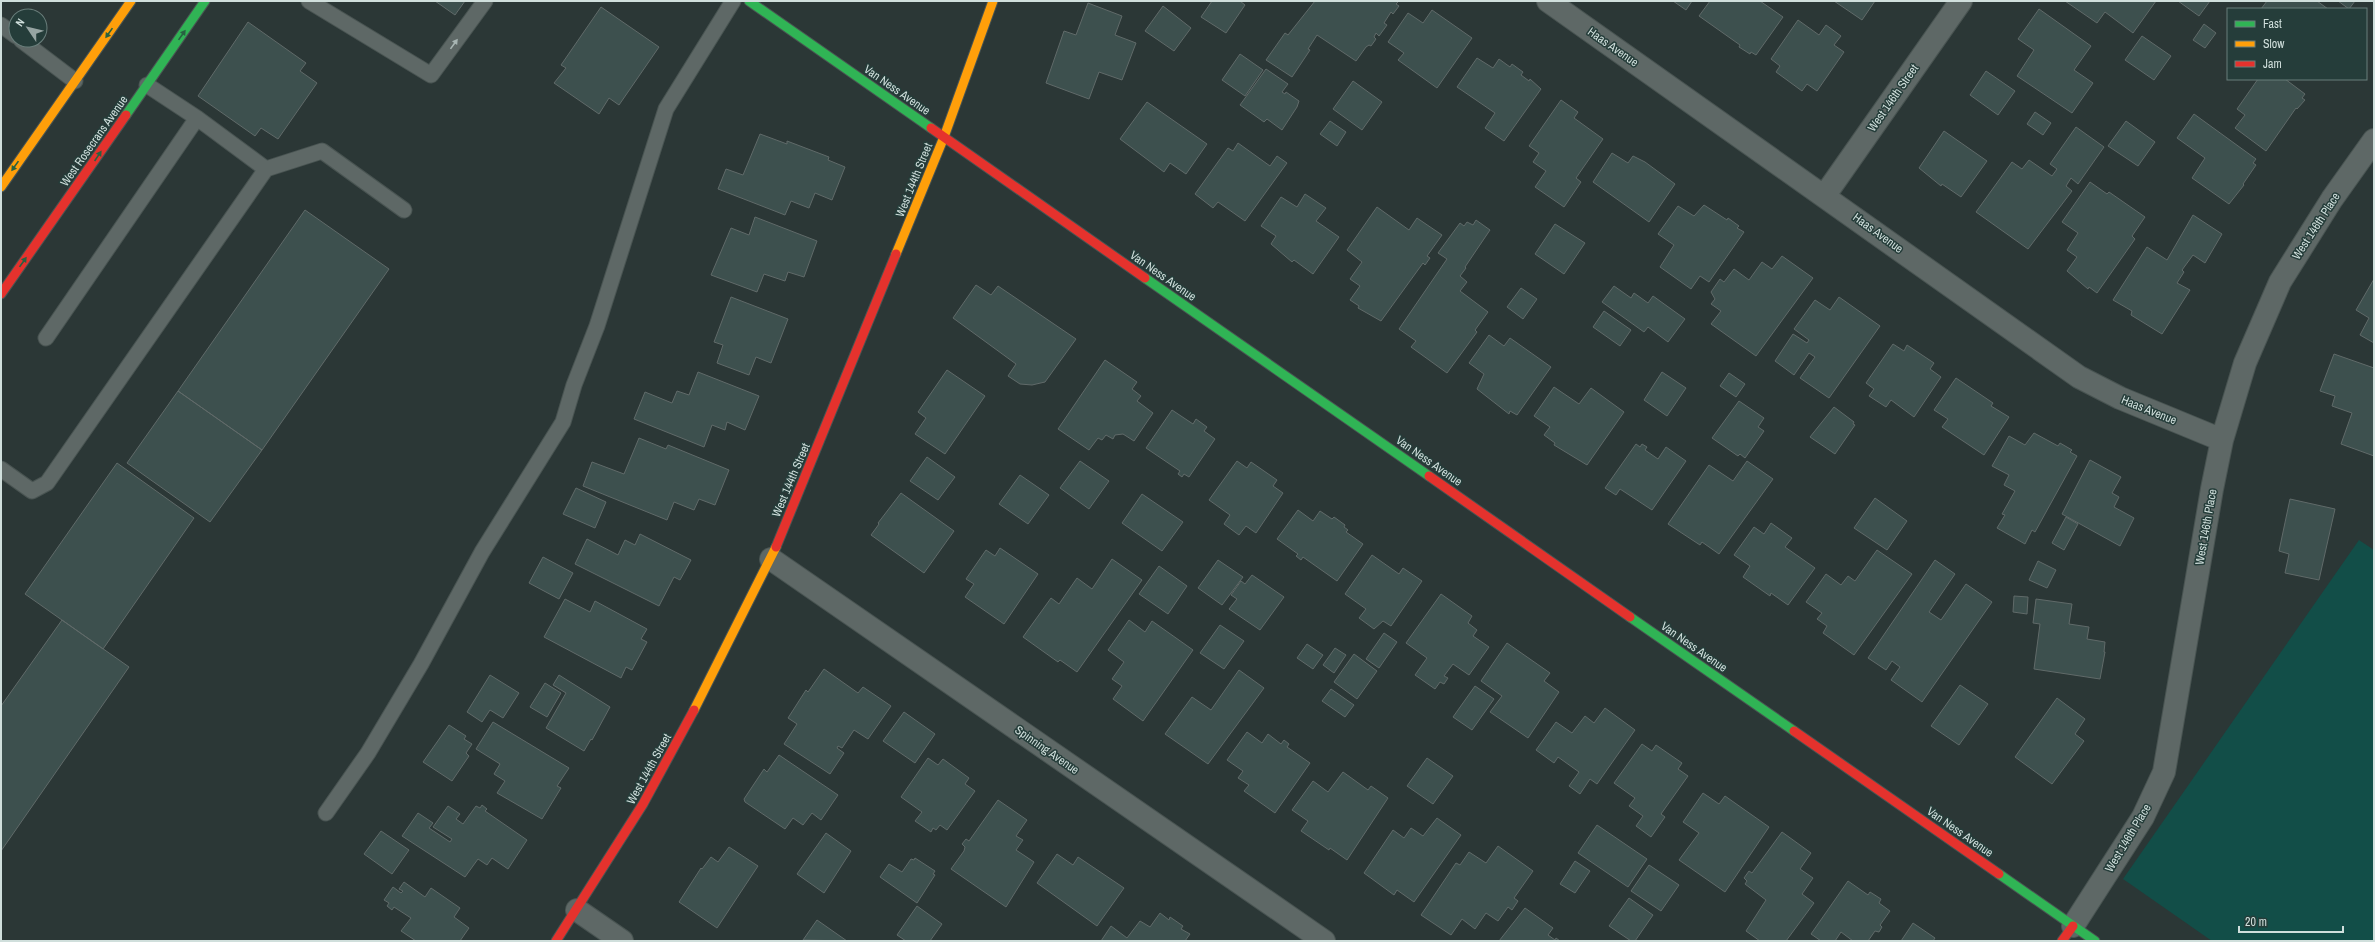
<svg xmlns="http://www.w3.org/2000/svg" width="2375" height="942" viewBox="0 0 2375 942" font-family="'Archivo Narrow',sans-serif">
<rect width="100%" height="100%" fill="#2b3736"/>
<path fill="#124e48" d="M2359,540L2374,550V941H2212L2123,879Z"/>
<path fill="#3d504e" stroke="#606a69" d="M435,1H465L455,15Z
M1212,1H1240L1245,5L1226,33L1201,17Z
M1315,1H1399L1396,4L1399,6L1393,14L1391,12L1384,23L1387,25L1379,36L1376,33L1374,37L1376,39L1371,46L1369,45L1366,47L1356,61L1317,35L1308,49L1310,50L1292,77L1266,60L1285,33L1288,35Z
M1673,1H1692L1686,10Z
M1710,1H1760L1783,17L1756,55L1751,52L1750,54L1739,47L1740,45L1699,16Z
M1834,1H1875L1862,20Z
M2065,1H2156L2133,33L2105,12L2097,23Z
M2178,1H2210L2199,16Z
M2267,1H2317L2328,9H2261Z
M2338,1H2355L2349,9Z
M1088,3L1122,16L1115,35L1136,43L1122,80L1099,72L1089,99L1046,83L1064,31L1076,35Z
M1163,6L1191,28L1174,51L1145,31Z
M601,7L659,47L619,105L609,98L599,114L554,83L566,68L561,65Z
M2039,9L2091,46L2074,70L2093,83L2072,113L2017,76L2034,50L2018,39Z
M1432,10L1472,38L1437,88L1398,60L1404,53L1388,42L1408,13L1423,23Z
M1798,20L1819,35L1826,25L1841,36L1834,45L1844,52L1817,91L1807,84L1802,91L1776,72L1780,66L1771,59Z
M248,22L306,63L300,71L317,83L278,139L261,128L255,136L198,96Z
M2204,24L2216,33L2205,48L2193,40Z
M2142,36L2171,56L2154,80L2125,60Z
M1240,54L1263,70L1245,96L1222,80Z
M1477,58L1493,68L1499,59L1510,67L1512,64L1523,72L1521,75L1529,81L1530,79L1541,89L1504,141L1485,128L1495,113L1457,87Z
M1266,69L1288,84L1282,92L1285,94L1286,92L1299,101L1297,107L1282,130L1267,119L1264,122L1240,105Z
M1986,71L2015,91L1998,115L1970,95Z
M2258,79H2285L2305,94L2302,98L2305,100L2297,109L2296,108L2266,151L2235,128L2245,115L2237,109Z
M1353,81L1382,102L1362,130L1333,109Z
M1561,100L1578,112L1574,118L1603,139L1576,178L1581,182L1564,207L1535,187L1546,171L1533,162L1539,153L1529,146Z
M1147,102L1207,144L1186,174L1170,163L1164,172L1120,139Z
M2035,112L2051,123L2043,135L2027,124Z
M2194,114L2256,159L2253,163L2256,165L2243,184L2244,185L2229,204L2192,178L2205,158L2177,138Z
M1330,121L1346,132L1337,146L1320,134Z
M2126,121L2155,142L2138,166L2108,146Z
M2076,127L2104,147L2078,184L2071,178L2066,186L2072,191L2028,249L1976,212L2012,162L2022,169L2029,160L2052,176L2057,169L2050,164Z
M1944,131L1987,161L1961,197L1942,184L1941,186L1919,168Z
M760,134L787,144V141L829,157L828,160L845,167L832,200L815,193L809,208L791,201L785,215L718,189L726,169L743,175Z
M1238,143L1270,166L1277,156L1287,163L1245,221L1218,202L1213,208L1195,194L1228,148L1233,151Z
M1612,153L1628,163L1633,156L1645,162L1675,184L1649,222L1593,182Z
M2090,182L2107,194L2109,192L2145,217L2132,236L2135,239L2097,293L2089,287L2088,289L2067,271L2077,257L2067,250L2078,233L2062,222Z
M1305,194L1326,208L1316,221L1339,237L1313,274L1294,260L1292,262L1271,244L1276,236L1261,226L1281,197L1297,207Z
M1704,205L1727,220L1728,218L1739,226L1737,228L1744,232L1709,282L1700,276L1691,289L1660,267L1674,245L1658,234L1678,206L1694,216Z
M1377,207L1409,230L1417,218L1442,235L1427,256L1430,258L1425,265L1423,263L1381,321L1358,308L1359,306L1350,300L1360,286L1350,279L1362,262L1347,250Z
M305,210L389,269L262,450L178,391Z
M2193,215L2222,234L2205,263L2193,255L2182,270L2184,272L2177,283L2190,290L2162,334L2131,315L2132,311L2113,300L2147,247L2167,260Z
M755,217L817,241L804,277L788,272L785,281L764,274L757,292L711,275L731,228L749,235Z
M1476,220L1490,230L1465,267L1466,268L1460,276L1467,282L1460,291L1488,312L1475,330L1477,332L1447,373L1411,347L1416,341L1399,329L1447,259L1438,253L1460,223L1464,226L1467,222L1473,225Z
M1555,224L1585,243L1564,274L1535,254Z
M1782,256L1813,278L1756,356L1711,324L1721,311L1711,304L1715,299L1711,292L1720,279L1724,282L1734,269L1749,280L1762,262L1772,269Z
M2374,279V343L2360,335L2369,318L2356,310Z
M976,285L991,295L998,286L1076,339L1045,382L1032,385L1020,384L1008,376L1016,364L953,318Z
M1614,286L1631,298L1634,293L1648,303L1653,296L1685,319L1668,342L1648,327L1644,332L1602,302Z
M1521,288L1537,299L1523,319L1507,307Z
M731,297L788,319L771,363L756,357L749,375L717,363L723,345L714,342Z
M1839,297L1880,326L1829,398L1800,378L1815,357L1809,353L1794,375L1775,361L1793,334L1807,343L1809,340L1794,329L1815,300L1830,310Z
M1604,311L1631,330L1620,346L1593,327Z
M1489,335L1504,346L1510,338L1551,367L1517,415L1510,411L1509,414L1477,389L1484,374L1469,363Z
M1893,344L1904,351L1907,345L1934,363L1930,369L1941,377L1914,417L1891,400L1886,407L1869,396L1874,389L1866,383Z
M2334,354L2374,368V456L2341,444L2352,413L2332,406L2335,396L2320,391Z
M1105,360L1137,382L1132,389L1141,396L1137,401L1153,413L1134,441L1123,434L1115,435L1113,439L1106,435L1102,440L1098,438L1089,450L1058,429Z
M947,370L985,396L945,454L915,434L926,418L918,412Z
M698,372L759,396L745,430L727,422L725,430L712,425L704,447L634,419L645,392L672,403L677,391L689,395Z
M1662,372L1686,388L1667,416L1644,400Z
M1729,373L1745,384L1736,397L1720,386Z
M1956,378L1993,403L1991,406L2009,417L1984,455L1942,427L1948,419L1934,410Z
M1554,387L1579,404L1591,388L1624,412L1587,465L1554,445L1555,443L1544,435L1550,427L1534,416Z
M178,391L262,450L210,522L127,463Z
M1739,401L1764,418L1758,427L1764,431L1745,458L1740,454L1738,456L1712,438Z
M1834,407L1854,422L1853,424L1855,425L1835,454L1810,437Z
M1172,410L1193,424L1196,419L1207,427L1204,431L1215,439L1189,477L1184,474L1182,477L1178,474L1180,471L1146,448Z
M2034,433L2058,446L2060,443L2072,450L2070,452L2077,456L2035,532L2032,530L2025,544L1997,528L2005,515L2002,514L2015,491L2004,485L2009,475L1992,466L2009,436L2025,445Z
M639,438L666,449L668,445L729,470L715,505L699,499L694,510L674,502L667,520L583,486L592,462L624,474Z
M1636,444L1640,447L1642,444L1647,447L1645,450L1658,459L1666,447L1686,461L1652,510L1620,489L1616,495L1605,488Z
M927,457L955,477L938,500L910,481Z
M2090,460L2121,477L2112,493L2119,497L2114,507L2134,518L2120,546L2062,514Z
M1080,461L1109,481L1089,509L1060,488Z
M1237,461L1247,468L1251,462L1277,480L1273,486L1283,493L1256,533L1246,526L1239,535L1224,524L1230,515L1209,500Z
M1747,461L1773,479L1719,554L1702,542L1700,545L1668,524L1709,465L1733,481Z
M117,463L194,518L103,649L25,594Z
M1020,475L1049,495L1028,524L999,504Z
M576,488L606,502L595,528L563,514Z
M901,493L954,531L924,573L871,535L879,524L878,523Z
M1142,494L1183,522L1162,551L1122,523Z
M1875,498L1907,521L1887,550L1854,528Z
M2290,499L2335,509L2319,580L2285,573L2289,554L2279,551Z
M1298,510L1313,521L1320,511L1332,519L1334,517L1345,525L1344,527L1348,530L1346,532L1363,544L1337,581L1303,557L1301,560L1296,556L1298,554L1277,539Z
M2066,517L2078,524L2064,550L2052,543Z
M1771,523L1792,538L1785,547L1815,568L1788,605L1771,593L1770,596L1743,577L1750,566L1734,555L1754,527L1764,534Z
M640,534L691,560L680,580L674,577L659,606L575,564L587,539L618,555L625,540L635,545Z
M1000,548L1038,574L1004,624L965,597L974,584L966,579L986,550L995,556Z
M1877,550L1912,574L1854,655L1823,633L1827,626L1817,619L1822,613L1806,602L1826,574L1841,585L1848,576L1855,581Z
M1372,555L1399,574L1403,568L1422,581L1391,626L1383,621L1374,629L1359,618L1366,609L1345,594Z
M543,557L573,573L559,599L529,583Z
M1112,559L1142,580L1077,672L1060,660L1058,662L1023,637L1051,598L1059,604L1077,578L1092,589Z
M1218,560L1243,577L1222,605L1198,588Z
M1935,560L1955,574L1929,612L1941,620L1966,584L1992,602L1922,702L1891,680L1900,667L1892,661L1886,670L1868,658Z
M2038,561L2056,570L2047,588L2029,580Z
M1159,566L1187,586L1168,614L1139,594Z
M1252,575L1284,597L1260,630L1229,609L1237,599L1231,595L1241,581L1245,584Z
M1441,594L1472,616L1468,623L1477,630L1473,636L1489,647L1469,675L1453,664L1444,676L1448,678L1444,684L1440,682L1435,689L1415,675L1427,658L1406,643Z
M2014,596L2028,597L2027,614L2013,612Z
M565,599L590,612L595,601L647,629L641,639L647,642L632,670L626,667L621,678L544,637Z
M2036,599L2072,604L2069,624L2089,627L2087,639L2105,642L2104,652H2105L2100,679L2034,669L2040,624L2033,623Z
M62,620L129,667L1,851V706Z
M1129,620L1145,632L1152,621L1193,650L1143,721L1113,699L1122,686L1112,679L1124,662L1108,650Z
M1220,625L1244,641L1224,669L1200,653Z
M1384,633L1397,642L1379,668L1366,659Z
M1507,643L1550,673L1544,681L1559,692L1528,738L1490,712L1502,696L1481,681Z
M1307,644L1323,655L1313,669L1297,658Z
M1335,648L1346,655L1334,673L1323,665Z
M1354,654L1377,671L1357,699L1334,682Z
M824,669L858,693L863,687L891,706L868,739L854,730L842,748L838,746L837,748L844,753L830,774L784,744L797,724L788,718L806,690L808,692Z
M1239,670L1264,688L1208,764L1165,734L1192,697L1211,710Z
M490,675L519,693L503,718L490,710L482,722L467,712Z
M559,675L610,707L592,740L591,739L584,751L546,728L566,693L553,685Z
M545,683L561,693L547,717L530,707Z
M1960,685L1988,704L1959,745L1931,726Z
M1475,686L1494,699L1472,730L1453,717Z
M1331,689L1354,705L1345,717L1322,701Z
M2057,698L2085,719L2075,734L2084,741L2052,784L2015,757Z
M1605,708L1635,730L1597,784L1590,779L1580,794L1569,786L1579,772L1558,757L1554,763L1536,750L1556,722L1572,733L1585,716L1594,723Z
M904,712L935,734L915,763L883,741Z
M493,722L569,768L557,786L561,788L542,819L497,793L505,781L494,774L500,764L476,749Z
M449,725L466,736L464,739L472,744L466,753L469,756L452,781L423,762Z
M1247,732L1262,743L1268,734L1281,744L1284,740L1289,744L1287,747L1310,763L1275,813L1244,791L1249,785L1238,778L1243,771L1227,760Z
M1642,744L1652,751L1656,745L1682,763L1678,769L1688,776L1661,814L1665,817L1651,837L1636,826L1643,816L1629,806L1635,798L1614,783Z
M779,755L838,795L821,820L812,813L803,825L793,818L785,829L745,802L744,799L764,769L767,772Z
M928,758L938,765L943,759L969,778L965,784L975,791L947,830L940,825L936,830L933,828L931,832L915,821L922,812L901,797Z
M1427,758L1453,776L1433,804L1407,786Z
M1343,772L1368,790L1371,786L1388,798L1347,860L1330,848L1329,850L1301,831L1308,821L1292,810L1313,781L1328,792Z
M1703,793L1719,804L1725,796L1769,827L1725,892L1679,860L1699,833L1683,822Z
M998,800L1027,820L1016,836L1023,840L1016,850L1034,862L1006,907L951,869L964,851L965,847L962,844L966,839L969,841Z
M482,805L487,809L485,811L527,840L508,869L492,858L487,865L478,859L465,877L402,836L418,813L433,823L429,828L450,842L452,839L433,827L448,806L460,814L456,819L463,824L476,806L480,808Z
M1437,818L1461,835L1414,902L1397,890L1394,895L1364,873L1393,830L1404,838L1411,828L1423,836Z
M1597,825L1647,859L1628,887L1578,853Z
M381,831L409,850L392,874L364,854Z
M1782,832L1811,853L1800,869L1813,878L1802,894L1814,903L1786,941H1760L1746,931L1766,900L1745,884L1747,881L1744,878L1749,871L1752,873Z
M826,833L851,851L824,893L797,874Z
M1498,846L1533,871L1514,898L1518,901L1512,910L1508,907L1498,921L1486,913L1475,929L1462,919L1451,935L1421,915L1456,863L1460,865L1469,852L1486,863Z
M729,847L758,866L717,928L679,902L701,868L702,869L711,857L718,862Z
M1057,854L1073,865L1078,857L1124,888L1097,926L1037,883Z
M915,858L935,871L933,874L935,875L917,903L880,877L889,864L902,872L911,859L914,860Z
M1575,861L1590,871L1575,893L1560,884Z
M1649,865L1679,885L1661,911L1631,891Z
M1848,881L1868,895L1870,892L1881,899L1879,903L1890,911L1880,925L1882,927L1879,932L1875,931L1868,941H1853L1841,932L1835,941H1821L1811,934Z
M404,882L425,897L431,888L460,908L454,917L469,928L460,941H416L401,931L411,918L394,907L392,910L387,906L389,903L384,900L393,887L401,893L403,891L399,889Z
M1629,898L1653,915L1635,941H1631L1609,926Z
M917,906L942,924L930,941H906L897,935Z
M1525,908L1553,928L1548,935L1555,940L1556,938L1560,941H1499Z
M1160,913L1169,920L1170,917L1183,926L1181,929L1190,934L1185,941H1101L1111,926L1127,938L1140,921L1150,927Z
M817,920L847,941L803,940Z
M1913,923L1935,938L1933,941H1901Z"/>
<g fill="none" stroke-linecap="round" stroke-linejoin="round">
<g stroke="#495452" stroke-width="17">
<path id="lane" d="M309,1L431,75L485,1
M1,25L16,36
M21,40L75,81
M197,118L266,169L322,151L404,210
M46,338L197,118L147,85
M1,469L32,491L47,483L266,169
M326,813L368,753L421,664L482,552L563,422L574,385L597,326L666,109L733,1"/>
</g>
<g stroke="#495452" stroke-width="24">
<path id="street" d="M1548,1L2079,377L2120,398L2222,440
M1825,195L1961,1
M771,559L1324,941
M577,910L622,941
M2073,926L2143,817L2164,772L2212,489L2222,440L2245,363L2280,282L2332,199L2374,140"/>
</g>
<g stroke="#495452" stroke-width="11">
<path id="fast" d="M749,1L931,128
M126,115L205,1
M1145,278L1429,476
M1630,617L1794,731
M1999,874L2095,941"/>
</g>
<g stroke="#495452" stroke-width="11">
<path id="slow" d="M1,187L131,1
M896,254L944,137L993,1
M694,710L776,547"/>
</g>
<g stroke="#495452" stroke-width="11">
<path id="jam" d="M931,128L1145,278
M1,294L126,115
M1429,476L1630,617
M776,547L896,254
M1794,731L1999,874
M556,941L643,804L694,710
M2062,941L2073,926"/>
</g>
<use href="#lane" stroke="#5e6866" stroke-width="15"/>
<use href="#street" stroke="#5e6866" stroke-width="22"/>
<use href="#fast" stroke="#30b455" stroke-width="9"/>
<use href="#slow" stroke="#ff9f0a" stroke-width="9"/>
<use href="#jam" stroke="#e5322d" stroke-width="9"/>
</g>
<defs><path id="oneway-solid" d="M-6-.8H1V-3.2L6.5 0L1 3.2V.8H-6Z"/></defs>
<g fill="#286142">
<use href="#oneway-solid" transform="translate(109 33) rotate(125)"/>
<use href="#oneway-solid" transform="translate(182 35) rotate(-55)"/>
<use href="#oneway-solid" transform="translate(98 156) rotate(-56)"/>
<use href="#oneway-solid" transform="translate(15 166) rotate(125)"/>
<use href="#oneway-solid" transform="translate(23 262) rotate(-55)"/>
</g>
<use fill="#a8b5b3" href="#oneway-solid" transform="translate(454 44) rotate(-54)"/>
<g text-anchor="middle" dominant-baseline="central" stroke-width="3" stroke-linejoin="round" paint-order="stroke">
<g font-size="12" fill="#d0dfdc" stroke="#253d3a">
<text transform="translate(1613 47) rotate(35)">Haas Avenue</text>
<text transform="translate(897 90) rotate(35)">Van Ness Avenue</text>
<text transform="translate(1893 98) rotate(-55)">West 146th Street</text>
<text transform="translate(94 141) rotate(-55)">West Rosecrans Avenue</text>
<text transform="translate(914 180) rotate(-68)">West 144th Street</text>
<text transform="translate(2316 226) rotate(-57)">West 146th Place</text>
<text transform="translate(1878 233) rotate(36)">Haas Avenue</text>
<text transform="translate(1163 276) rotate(35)">Van Ness Avenue</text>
<text transform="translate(2149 410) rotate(22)">Haas Avenue</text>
<text transform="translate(1429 461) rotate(35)">Van Ness Avenue</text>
<text transform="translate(791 480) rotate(-67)">West 144th Street</text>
<text transform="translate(2206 527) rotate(-80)">West 146th Place</text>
<text transform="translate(1694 647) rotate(35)">Van Ness Avenue</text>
<text transform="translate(1047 750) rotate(35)">Spinning Avenue</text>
<text transform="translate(649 769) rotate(-61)">West 144th Street</text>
<text transform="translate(1960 832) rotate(35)">Van Ness Avenue</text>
<text transform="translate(2128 838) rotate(-59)">West 146th Place</text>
</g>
</g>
<rect width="2375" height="942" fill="none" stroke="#d0dfdc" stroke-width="4"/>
<rect x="2227" y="8" width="140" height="72" fill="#253d3a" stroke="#697e7b"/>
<rect x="2235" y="21" width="20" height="6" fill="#30b455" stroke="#697e7b"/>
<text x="2263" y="28" font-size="12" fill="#d0dfdc">Fast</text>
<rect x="2235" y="41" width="20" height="6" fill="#ff9f0a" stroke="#697e7b"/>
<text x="2263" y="48" font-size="12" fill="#d0dfdc">Slow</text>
<rect x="2235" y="61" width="20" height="6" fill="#e5322d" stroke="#697e7b"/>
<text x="2263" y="68" font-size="12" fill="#d0dfdc">Jam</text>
<g transform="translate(28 28) rotate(305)"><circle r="19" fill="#253d3a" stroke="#697e7b"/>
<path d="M0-3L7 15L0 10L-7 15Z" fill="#96a4a2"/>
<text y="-6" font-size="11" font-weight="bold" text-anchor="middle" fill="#d0dfdc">N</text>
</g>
<path d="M2239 926v6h104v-6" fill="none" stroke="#d0dfdc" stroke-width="2"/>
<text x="2245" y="926" font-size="12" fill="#d0dfdc" stroke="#253d3a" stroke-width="3" paint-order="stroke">20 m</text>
</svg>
